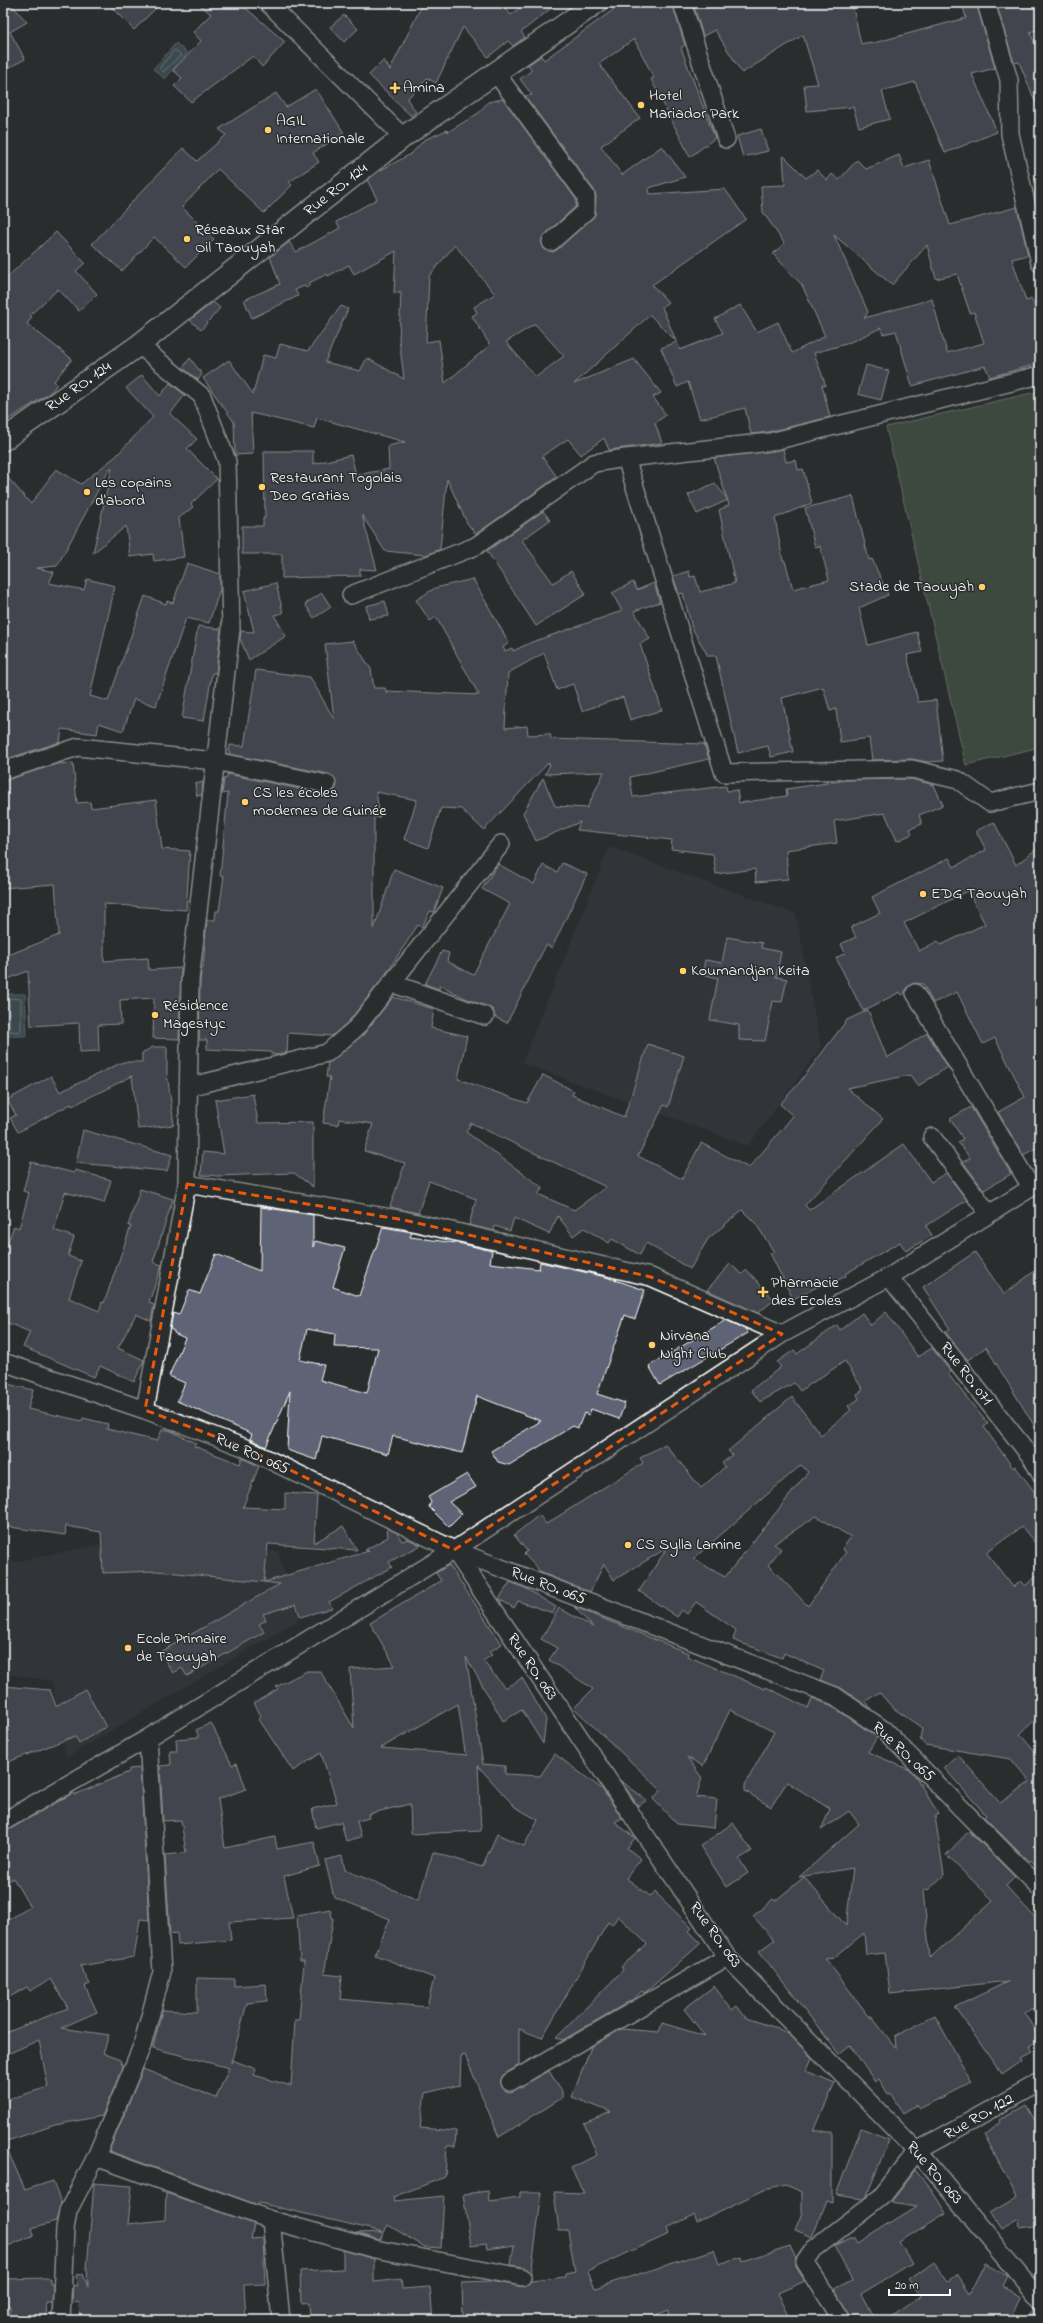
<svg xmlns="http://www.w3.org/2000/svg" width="1043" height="2323" viewBox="0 0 1043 2323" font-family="'Indie Flower',sans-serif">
<rect width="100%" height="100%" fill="#2a2d2e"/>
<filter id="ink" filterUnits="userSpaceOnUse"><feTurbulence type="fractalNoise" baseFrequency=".025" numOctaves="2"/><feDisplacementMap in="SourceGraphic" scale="8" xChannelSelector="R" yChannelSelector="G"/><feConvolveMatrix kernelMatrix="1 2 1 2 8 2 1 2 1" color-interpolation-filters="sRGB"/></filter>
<g filter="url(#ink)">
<path fill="#3a3e44" d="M609,847L796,914L821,1048L748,1146L522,1063Z
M146,1535L278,1551L299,1620L67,1757L52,1681L13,1675H3V1564Z"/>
<path fill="#566a54" stroke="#aab4aa" d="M1040,391V747L966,765L886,427Z"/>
<path fill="#516a76" stroke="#97a6ad" d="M176,43L187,53L165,79L153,69Z
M5,994H25L27,1036H6Z"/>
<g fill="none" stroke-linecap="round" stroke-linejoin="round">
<path stroke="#b9c3c8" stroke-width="1" d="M175,50L181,55L163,72L160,68Z
M11,998L21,999V1032L10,1031L9,1000Z"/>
<path stroke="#97a6ad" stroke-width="6" d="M1030,2320L1035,2312"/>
</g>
<path fill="#5e6476" stroke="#fff" fill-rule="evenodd" d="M3,3H10L27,22L10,32L25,59L3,71Z
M107,3H161L134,30Z
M197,3H240L285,42L262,67L253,56L191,102L174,86L182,78L173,70L201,41L193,32L211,14Z
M423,3H501L511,15L526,3H558L521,32L525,37L513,46L508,41L488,57L463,27L436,83L427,78L407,99L416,112L411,116L369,75L384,60L390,70Z
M628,3H672L685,45L681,48L715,138L690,157L651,79L654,78L634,39L599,64L640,118L601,146L622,175L662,146L685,177L649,188L650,194L725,189L746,219L652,285L668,302L662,307L676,341L650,315L574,384L634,359L661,393L653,397L666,415L655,423L662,443L609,450L604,438L581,455L568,439L542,456L557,477L476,534L467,523L447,479L440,549L426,555L385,551L362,515L377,570L360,569V576L282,578V554H242V526H263V518H265L264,451H313V464L351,455L356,475L389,469L388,446L405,442L317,418L314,428L251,413L253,454L235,455L234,422L203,378L229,360L253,394L263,355L276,358L280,344L308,351L341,306L348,309L325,362L360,371L367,358L404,379L399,339L401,293H394L396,251L354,274L349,265L328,276L327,274L309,283L310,285L306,288L304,286L295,290L298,296L252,318L244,300L280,284L270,257L289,242L296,252L340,228L336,222L377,199L367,180L379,171L411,154L424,140L447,130L448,132L480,112L488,102L503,99L576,199V206L542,238L544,249L553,252L558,249L595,215L596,196L594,190L525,96L532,95L520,79L532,70L528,65L541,56L544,60L613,10ZM455,245L495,294L474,307L477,313L472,316L490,345L445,383L439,340L426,342L429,276ZM535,324L564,356L536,377L506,342Z
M693,3H852L861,44L870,42V44L966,18L962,3H976L995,68L972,74L997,132L945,153L915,82L882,91L890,119L859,127L853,107L807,111L804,85L818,84L803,35L742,73L715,30L703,36Z
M996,3H1040V29L1030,32L1040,56V113L1019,62L1014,63Z
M344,15L358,29L344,42L330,27Z
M316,89L344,133L313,153L319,162L289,182L292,185L264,213L218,169L182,207L214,239L186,267L154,237L122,271L92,244L183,148L197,161L226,135L219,129L276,93L286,107Z
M761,129L768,151L743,157L737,136Z
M783,155L806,178L817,170L827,180L832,174L839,180L857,160L866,169L899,155L904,168L929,160L950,225L1017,207L1028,255L1012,259L1026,301L1032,299L1040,325V363L990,377L985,366L912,386L896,331L883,334L881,328L846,344L814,353L826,386L822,385L830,417L768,432L751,434L745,408L700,419L688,382L677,387L661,348L677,342L680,350L723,333L715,319L740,305L757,332L778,322L792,353L825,336L802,285L773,254L784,243L763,212L761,186L785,185ZM834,235L892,285L927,245L936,279L957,274L970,313L974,312L984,343L947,353L932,299L864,318L868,312Z
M56,232L85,263L76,271L97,294L79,311L58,289L30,315L32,317L27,324L72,359L54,381L57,384L51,392L3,423V281Z
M213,302L220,308L201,330L190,320Z
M190,358L202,374L198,380L183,368Z
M866,365L889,371L881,400L858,394Z
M142,375L160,396L170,383L185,395L170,414L197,439L187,449L217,479L191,504L193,507L179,518L184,557L154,561L153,554L130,557L126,526L93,553L112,468H110L57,566L37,568L54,572L49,583L84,590L87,579L115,586L90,696L108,701L145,596L166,604L167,601L173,603L187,563L220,574V589L209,623L186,618L156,706L134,699L123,731L99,723L97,734L62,729L60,742L3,760V472L31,504L56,469L81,484L116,456L153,417L126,388Z
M783,449L786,462L796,460L798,470L803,469L812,503L775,518L783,561H785L793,589L829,580L820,546L815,547L805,508L853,496L869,560L872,559L888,595L859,608L868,645L917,632L922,652L907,655L918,702L936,700L943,761L928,762L912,759L872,760L869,738L840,742L836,709L830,711L823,687L782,698L793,752L771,757L768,746L738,753L716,656H708L692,628L683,593L679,594L673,576L689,571L690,577L695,576L700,592L735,583L719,510L729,505L714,458Z
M715,483L728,500L697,514L688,495Z
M543,511L550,520L522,540L553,583L571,571L586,594L536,626L487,551Z
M473,579L509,643L503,647L505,651L512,648L513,651L532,642L622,611L612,593L633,582L637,590L654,583L660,602L634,611L650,639L640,644L662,710L630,720L623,697L582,711L573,684L557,690L544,653L508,673L505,728L527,726L528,735L550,734L551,739L704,744L709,759L630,777L633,797L726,786L727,791L737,790L739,803L787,796L786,789L847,780L911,779L934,785L943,805L919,815L922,824L910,829L912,834L897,841L885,813L834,821L837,843L786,850L788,879L756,882L755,869L716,874L713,854L671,849L672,840L577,830L580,822L536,841L523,813L543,778L555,806L587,808L604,772L545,774L550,765L548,763L484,830L461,809L441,808L428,848L404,839L417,800L376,792L380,817L374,818V929L394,869L443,888L434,912L430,911L422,927L418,925L383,978L349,1021L332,1036L288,1033L287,1052L278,1055L271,1054V1052L207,1049V1040H199L200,981L202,967H203L207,920H215L216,911H219L224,876H220L228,793L222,794L224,779L227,778V774L325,794L334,791L337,786L334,777L329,774L229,754L230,745L244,746L256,670L310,677L334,719L325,644L353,641L371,669L374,688H385L387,694V691L479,695L436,617L430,621L416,600L435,588Z
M276,583L283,613L274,615L286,636L249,660L240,639L241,631L254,632L244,591Z
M322,593L331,607L314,618L305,604Z
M385,601L389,616L369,619L366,606Z
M198,626L221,629L216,673H212L204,721L182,718Z
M73,763L77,803L90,802L91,808L156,800L162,849L190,851L186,910L104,904V961L148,958L149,970L181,968L179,1039L153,1038L154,998L120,1000L121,1024L98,1025L99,1051L80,1052L79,1023L31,1026L28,971L8,979L3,968V957L59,935L55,884L3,888V781L57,764Z
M203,782L202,795L197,796L195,784Z
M994,822L1016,865L1040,846V1146L1023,1155L998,1112L1025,1097L995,1038L983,1044L957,992L933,1003L923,984L914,983L906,988L905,993L902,995L900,992L863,1011L836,958L845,953L841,944L856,937L851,927L880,913L872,897L949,858L954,867L986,850L976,831ZM968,891L985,924L941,945L938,941L919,951L904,923Z
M562,863L587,874L552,948L546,945L507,1023L495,1017L493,1010L488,1007L465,998L440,985L439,989L425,984L442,951L449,953L447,961L473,975L510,904L482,889L498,864L534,884L543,865L557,872Z
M727,937L762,943L761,948L781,952L776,977L787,979L782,1002L773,1001L765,1041L739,1040V1025L710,1020L718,978L702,974L705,960L722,963Z
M393,997L434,1009L431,1028L467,1036L458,1079L527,1103L543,1075L574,1091L572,1095L624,1117L648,1044L684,1056L668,1107L664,1105L638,1156L682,1179L701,1143L749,1168L793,1116L780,1104L799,1083L847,1020L868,1010L887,1058L927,1033L948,1067L918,1086L910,1075L847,1088L883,1119L805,1205L809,1210L904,1144L931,1182L946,1173L967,1200L926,1226L932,1235L906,1251L900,1242L845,1274L846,1276L828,1285L827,1282L793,1299L770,1253L774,1252L756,1224L742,1210L708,1239L690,1269L646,1243L640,1255L612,1239L609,1243L584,1228L573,1236L558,1216L549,1234L514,1218L510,1231L495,1226L494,1231L469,1225L476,1199L429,1181L418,1213L390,1207L405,1163L364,1151L373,1124L339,1119L338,1125L323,1123L330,1077H326L328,1063L363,1035ZM471,1123L606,1187L574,1210L538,1194L543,1188L466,1132Z
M153,1047H167V1073L174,1125L138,1129L132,1076L72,1106L71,1104L18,1132L10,1118L16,1115L7,1100L51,1076L60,1092L123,1062H142V1053Z
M253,1094L258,1123L313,1122V1187L294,1173L218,1176L201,1175L203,1152L224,1154L215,1100Z
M971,1107L1011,1174L984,1190L963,1162L970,1158L958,1142L963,1139L950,1119Z
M83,1130L172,1155L167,1171L76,1163Z
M31,1162L74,1173L75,1170L111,1180L104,1203L65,1192L54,1230L74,1237L68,1256L81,1261L69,1298L99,1311L102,1302L104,1303L131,1226H128L140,1189L173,1199L153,1262L162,1265L149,1302L154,1305L151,1321L136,1314L118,1348L144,1360L134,1382L100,1366L94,1377L23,1347L30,1332L3,1321V1255L14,1226L19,1228L29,1193L23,1191Z
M261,1207L313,1215V1247L315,1241L345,1248L333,1287L359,1296L383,1227L412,1232L410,1237L463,1244L492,1251L490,1263L539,1269L540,1262L606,1277L645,1290L635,1319L625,1315L597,1394L625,1403L619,1419L591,1409L589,1415L584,1413L578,1428L573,1426L509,1465L498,1462L491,1451L541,1421L477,1396L462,1453L393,1436L388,1454L322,1436L316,1460L287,1450L290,1391L266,1447L250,1439L252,1434L177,1401L185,1383L169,1376L185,1338L174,1333V1331L170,1329L173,1313L179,1315L189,1290L200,1294L216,1254L260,1271ZM307,1329L335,1334L334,1347L378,1348L367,1393L320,1380L324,1365L300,1360Z
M975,1252L1004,1294L1040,1267V1435L986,1347L968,1360L945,1332L950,1329L923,1287Z
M730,1264L742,1274L747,1270L774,1300L758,1313L707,1290Z
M886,1312L918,1357L932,1348L951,1372L948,1374L988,1424L984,1427L1013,1468L1015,1466L1040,1499V1549L1022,1527L986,1552L1013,1587L1020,1581L1025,1586L1040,1573V1715L1020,1734L1040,1758V1870L1031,1860L1029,1862L984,1817L986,1815L944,1768L958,1755L1000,1803L1030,1782L1011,1759L925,1745L920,1739L922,1728L893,1708L879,1692L866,1701L871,1709L841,1688L820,1680L824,1671L784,1653L782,1658L733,1640L736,1630L696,1602L687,1614L682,1610L677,1617L639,1591L667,1548L614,1580L604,1564L590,1592L542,1573L524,1554L527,1551L514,1535L539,1515L546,1524L643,1463L640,1458L665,1444L701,1488L725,1467L722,1463L732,1455L728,1451L792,1397L821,1435L851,1410L848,1406L859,1399L857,1394L863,1390L845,1361L800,1391L794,1383L760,1402L751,1390L781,1367L777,1362L794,1350L797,1354L837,1325L840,1330L862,1313L871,1325ZM801,1465L808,1472L725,1577L693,1559ZM816,1516L851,1537L842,1549L846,1552L808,1606L768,1565L781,1549L774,1544Z
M726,1320L747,1330L748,1333L660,1385L649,1366Z
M3,1383L33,1390L28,1409L82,1421L83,1418L108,1424L107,1429L157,1441L162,1430H169L196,1443L194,1446L240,1464L242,1458L259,1466L243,1507L285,1509V1493L317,1495L314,1543L343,1526L357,1550L268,1544L264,1582L157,1571L103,1573L101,1532L66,1526L65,1535L3,1526Z
M467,1474L476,1487L449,1502L462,1514L449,1527L429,1507L431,1502L428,1497Z
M387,1528L397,1533L402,1541L408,1539L421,1545L389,1562L392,1567L329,1602L332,1608L300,1617L296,1604L263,1614L266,1620L259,1624L264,1632L187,1676L182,1668L173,1673L160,1652L280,1584L264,1582L369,1551L365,1550L388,1537Z
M449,1565L502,1644L489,1652L492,1655L483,1661L505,1688L522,1678L546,1719L543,1744L522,1710L503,1721L466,1657L483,1764L505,1766V1774L540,1776L555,1754L602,1789L622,1818L615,1822L635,1838L627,1848L641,1859L626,1878L650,1896L655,1892L692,1928L689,1931L701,1943L647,1991L644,1993L642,1991L635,1998L563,2040L556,2038L623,1970L621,1967L647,1944L618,1916L612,1925L608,1922L542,2038L519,2029V2065L505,2074L500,2082L505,2090L510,2092L549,2071L562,2092V2098L499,2137L465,2055L461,2056L460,2085L425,2093L420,2128L456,2131L455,2146H447L445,2177L393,2197L394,2201L444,2196L441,2248L425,2247L388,2225L380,2240L356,2233L383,2232L259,2203L258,2205L109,2151L143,2069L216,2098L229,2068L153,2048L162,2010L197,2012V1978L234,1979V1986L266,1984L267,2001L247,2003L231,2063L232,2060L256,2069L254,2075L291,2086L295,2020H299L304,1961H300L297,1915L330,1909L333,1920L324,1974L342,1976L340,1999L427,2007L434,1978L375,1955L390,1919L334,1897L325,1860L342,1856L345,1870L418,1900L433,1852L482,1867L497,1834L524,1846L538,1820L515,1807L478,1766L481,1831L411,1834L410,1804L368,1814L369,1818L357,1821L361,1837L346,1841L341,1822L316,1828L312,1809L337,1803L321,1753L293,1771L258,1718L261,1716L254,1703L278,1689L276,1687L291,1679L307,1671H320L354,1728L350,1669L395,1666L370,1623L441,1581L436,1573ZM458,1704L465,1752L468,1755L381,1748Z
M510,1582L525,1588L556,1607L553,1613L518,1601L514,1608L499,1599Z
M574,1607L688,1653L687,1656L765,1689L766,1687L808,1708L812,1698L830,1705L877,1737L868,1752L910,1770L914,1774L938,1813L935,1816L944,1875L929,1889L923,1891L930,1958L993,1900L946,1855L969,1831L1015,1877L1006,1886L1040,1923V2014H1035L1033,2007L1025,2013L1040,2040L1028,2047L1031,2051L1020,2057L1022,2061L1002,2075L955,2007L1009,1981L890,1994L885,1953L866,1955L864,1933L835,1957L825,1958L871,2019V2016L896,2048L895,2036L935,2016L972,2082L919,2109L916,2105L903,2113L890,2093L888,2094L879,2079L875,2082L850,2045L839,2054L759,1951L774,1940L753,1916L773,1899L775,1901L804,1877L846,1926L853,1868L799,1877L859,1824L849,1811L821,1830L830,1809L787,1782L771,1807L745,1791V1785L774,1732L730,1710L703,1766L687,1757L702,1778L696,1797L717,1799L714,1828L677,1824L653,1799L661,1790L574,1708L593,1689L549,1660L557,1648L541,1639L559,1608L593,1627Z
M3,1686L50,1690L56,1706L85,1689L106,1727L79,1743L75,1736L3,1764Z
M211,1723L232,1765L237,1763L246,1789L218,1799L225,1848L275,1837L277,1849L314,1842L320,1866L284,1876L293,1918L229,1922L231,1940L178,1945L177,1933L170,1934L165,1855L186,1853L181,1820L163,1821L160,1766L171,1765L170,1751H177L176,1739L199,1737L196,1730Z
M140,1768L149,1920L140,1919L134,1957L80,1966L90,1984L85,1986L97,2012L61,2028L109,2035L103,2053L120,2060L123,2067L102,2116L55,2125L4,2142L25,2190L53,2181L61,2204L56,2221L32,2228L34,2235L3,2248V2101L48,2087L39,2040L3,2056V2034L68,2008L51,1979L30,1991L27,1987L3,2001V1923L30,1907L13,1878L3,1885V1833L73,1793L74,1795L129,1772V1769Z
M621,1781L647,1800L638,1806Z
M733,1823L752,1851L739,1859L748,1873L727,1887L700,1846Z
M714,1986L732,2010L737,2006L746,2018L777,2028L790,2035L812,2058L806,2071L835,2083L814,2131H832V2203L826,2201L812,2237L795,2230L802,2213V2192L786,2185L764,2190L697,2222L694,2215L667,2228L669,2234L588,2271L595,2288L714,2250L719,2264L741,2257L742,2261L790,2246L796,2259V2267L805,2281L778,2293L791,2320H670L669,2310L643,2320H463L462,2282L490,2281L525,2287L531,2281L565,2277V2274L575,2272L568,2231H559L554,2192L584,2193L571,2168L597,2155L584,2123L611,2112L572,2097L591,2047L621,2029L659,2032L662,2023L705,2036L684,2009Z
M1026,2105L1040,2129V2225L1020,2228L1019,2219L1001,2229L990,2212L1017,2196L984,2134L1000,2122L999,2120Z
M861,2128L889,2139L867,2195L863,2199L836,2195Z
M915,2170L930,2188L946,2213L899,2242L912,2263L861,2294L875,2320H852L834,2289L852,2280L834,2246L849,2238H855L858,2243L917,2206L890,2202Z
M94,2183L132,2186L128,2224L165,2220L166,2193L254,2224L251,2239L263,2238L265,2284L244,2285L246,2320H80L79,2302L72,2303L73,2285L77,2286L76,2275L83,2274L88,2287L87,2268Z
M488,2191L489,2201L520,2197V2192H542L531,2274L524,2267L511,2265L514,2245L487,2249L486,2244L471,2246L463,2194Z
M343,2250L374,2259V2282L401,2279L402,2289L430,2287L433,2320H310L309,2303L301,2304L300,2271L343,2269Z
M934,2262L949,2282L958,2275L970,2293L985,2264L1008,2276L1003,2286L1021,2296L1011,2320H885L921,2296L909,2280Z
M50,2278V2284H53L52,2303H46L47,2320H10V2306H3V2279Z"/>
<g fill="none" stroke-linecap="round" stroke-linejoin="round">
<g stroke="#fff" stroke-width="20">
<path id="minor" d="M268,3L403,137
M682,3L726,139
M986,3L1009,80L1010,134L1040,263
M496,73L586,196V211L551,242
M139,345L202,396L227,461L231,629L190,980L187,1184L145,1410
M1040,375L770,442L626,458L724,773L912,769L958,780L990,803L1040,791
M351,595L476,546L594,463L626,458
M3,771L78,747L215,761L327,784
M391,983L485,1016
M915,993L1031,1187
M188,1087L327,1053L356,1028L501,844
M932,1137L989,1214
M187,1184L404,1220L651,1277L782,1334
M889,1277L1032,1458L1040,1473
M3,1362L145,1410L243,1447L454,1550L835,1696L884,1730L1040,1888
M454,1550L727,1957L917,2151L1040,2299
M3,1822L148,1738L454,1550L782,1334L889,1277L1040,1182
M510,2082L727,1957
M96,2157L271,2220L281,2320
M271,2220L375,2249L522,2277
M61,2320L65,2229L68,2211L96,2157L142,2046L162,1972L148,1738
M842,2320L805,2262L814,2249L881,2197L917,2151L1040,2082"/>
</g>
<g stroke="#fff" stroke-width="24">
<path id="tertiary" d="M3,440L139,345L403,137L596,3"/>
</g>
<use href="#minor" stroke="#2a2d2e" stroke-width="17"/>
<use href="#tertiary" stroke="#2a2d2e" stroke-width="21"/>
</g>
</g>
<path d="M0 0H1043V2323H0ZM187,1184L404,1220L651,1277L782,1334L454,1550L243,1447L145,1410Z" fill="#2a2d2e" fill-opacity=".55" fill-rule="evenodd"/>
<path fill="none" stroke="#e8590c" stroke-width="3" stroke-dasharray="8 5" stroke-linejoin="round" d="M187,1184L404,1220L651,1277L782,1334L454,1550L243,1447L145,1410Z"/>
<g fill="#ffd166" stroke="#2a2d2e" stroke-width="1.5">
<path d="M393 82h4v4h4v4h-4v4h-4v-4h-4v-4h4z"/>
<circle cx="641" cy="105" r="4"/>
<circle cx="268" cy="130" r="4"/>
<circle cx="187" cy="239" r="4"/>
<circle cx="262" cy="487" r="4"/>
<circle cx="87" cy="492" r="4"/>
<circle cx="982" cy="587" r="4"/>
<circle cx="245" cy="802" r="4"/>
<circle cx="923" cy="894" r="4"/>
<circle cx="683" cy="971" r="4"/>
<circle cx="155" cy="1015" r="4"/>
<path d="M761 1286h4v4h4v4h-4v4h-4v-4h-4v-4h4z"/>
<circle cx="652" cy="1345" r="4"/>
<circle cx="628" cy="1545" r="4"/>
<circle cx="128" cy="1648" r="4"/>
</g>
<g text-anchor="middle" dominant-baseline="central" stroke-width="3" stroke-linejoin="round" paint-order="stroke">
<g font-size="16" fill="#fff" stroke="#2a2d2e" text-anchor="start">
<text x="403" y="88">Amina</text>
<text x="649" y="96">Hotel<tspan x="649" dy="18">Mariador Park</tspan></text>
<text x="276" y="121">AGIL<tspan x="276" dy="18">Internationale</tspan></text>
<text x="195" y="230">Réseaux Star<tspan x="195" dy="18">Oil Taouyah</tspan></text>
<text x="270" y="478">Restaurant Togolais<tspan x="270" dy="18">Deo Gratias</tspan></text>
<text x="95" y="483">Les copains<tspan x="95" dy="18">d'abord</tspan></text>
<text x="974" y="587" text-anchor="end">Stade de Taouyah</text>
<text x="253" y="793">CS les écoles<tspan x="253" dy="18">modernes de Guinée</tspan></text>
<text x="931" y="894">EDG Taouyah</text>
<text x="691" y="971">Koumandjan Keita</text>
<text x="163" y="1006">Résidence<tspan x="163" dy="18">Magestyc</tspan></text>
<text x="771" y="1283">Pharmacie<tspan x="771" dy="18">des Ecoles</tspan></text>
<text x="660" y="1336">Nirvana<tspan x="660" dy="18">Night Club</tspan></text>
<text x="636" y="1545">CS Sylla Lamine</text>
<text x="136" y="1639">Ecole Primaire<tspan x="136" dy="18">de Taouyah</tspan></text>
</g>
<g font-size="16" fill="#fff" stroke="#2a2d2e">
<text transform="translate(336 190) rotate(-38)">Rue RO. 124</text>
<text transform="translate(79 387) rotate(-35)">Rue RO. 124</text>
<text transform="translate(966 1374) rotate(52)">Rue RO. 071</text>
<text transform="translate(252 1454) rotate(24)">Rue RO. 065</text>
<text transform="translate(548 1586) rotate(21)">Rue RO. 065</text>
<text transform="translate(532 1667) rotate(56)">Rue RO. 063</text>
<text transform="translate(903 1752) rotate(43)">Rue RO. 065</text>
<text transform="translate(715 1935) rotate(54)">Rue RO. 063</text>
<text transform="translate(979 2117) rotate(-30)">Rue RO. 122</text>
<text transform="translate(934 2173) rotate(49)">Rue RO. 063</text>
</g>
</g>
<rect width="1043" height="2323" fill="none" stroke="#2a2d2e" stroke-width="16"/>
<rect x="8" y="8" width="1027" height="2307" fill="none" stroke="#fff" stroke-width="1.5" filter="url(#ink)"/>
<path d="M889 2289v6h61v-6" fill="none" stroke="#ffffff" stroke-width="2"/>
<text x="895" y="2289" font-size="12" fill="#ffffff" stroke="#2a2d2e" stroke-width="3" paint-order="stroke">20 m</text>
</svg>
